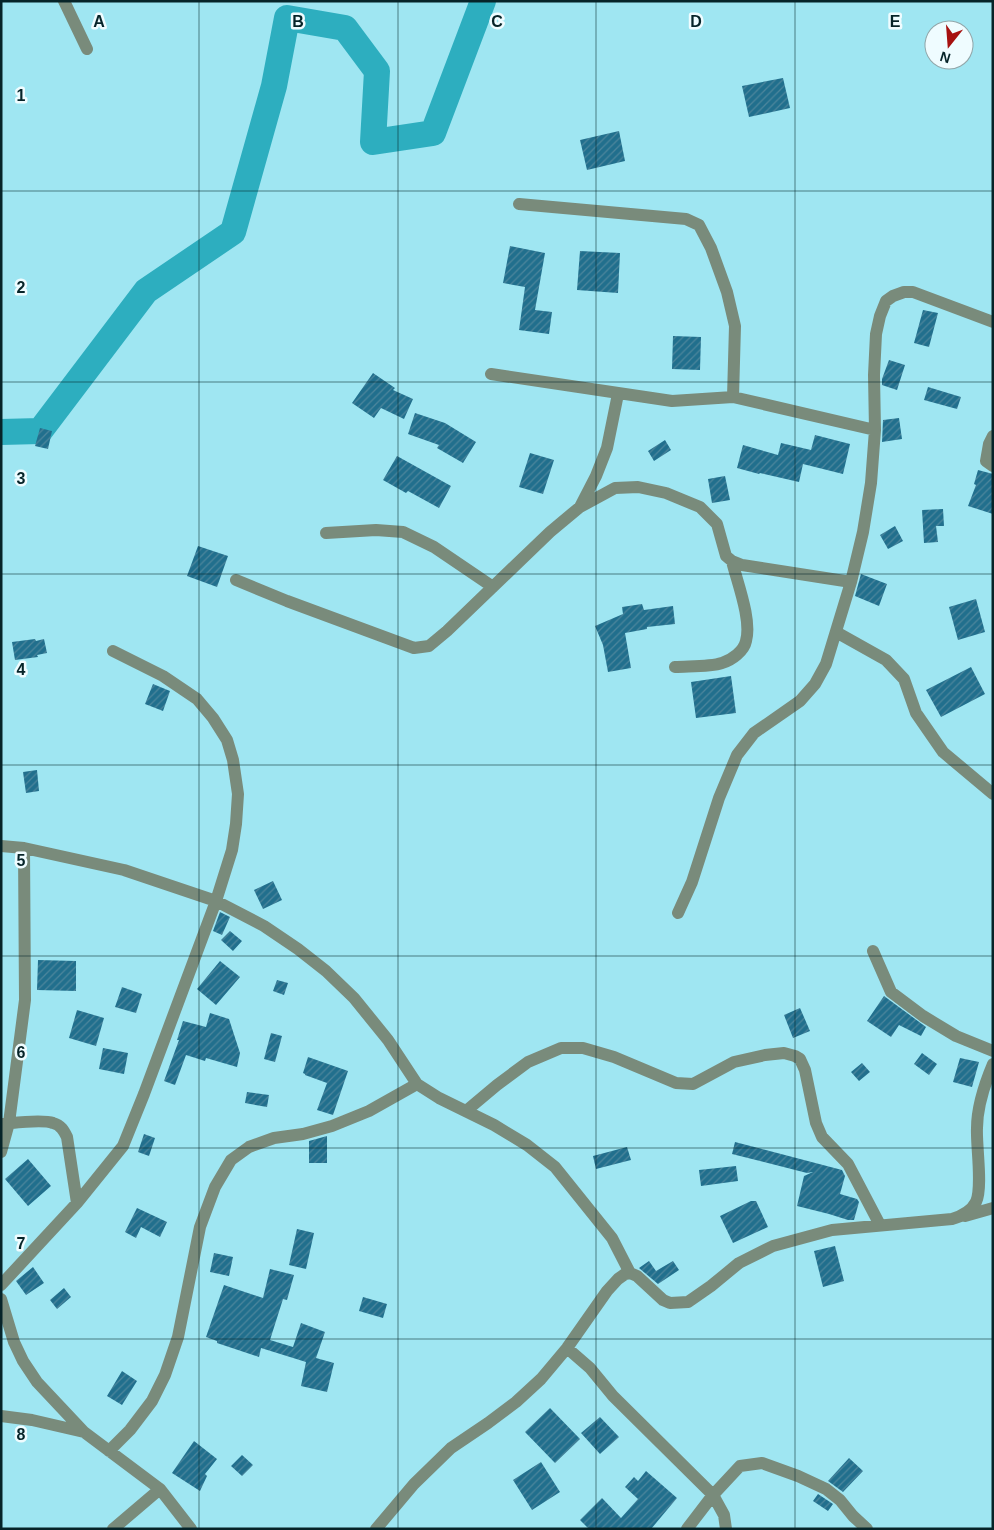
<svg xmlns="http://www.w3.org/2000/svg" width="994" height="1530" viewBox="0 0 994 1530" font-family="Arial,sans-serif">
<defs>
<pattern id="building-hatch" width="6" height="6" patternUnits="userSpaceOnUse" patternTransform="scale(1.25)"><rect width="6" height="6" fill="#216f8d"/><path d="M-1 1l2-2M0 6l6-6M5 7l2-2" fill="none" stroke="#4d869c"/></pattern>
</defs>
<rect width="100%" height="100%" fill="#9fe6f2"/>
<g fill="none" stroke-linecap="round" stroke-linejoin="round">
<path stroke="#2daebf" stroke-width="26" d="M1,432L40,431L146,291L233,232L274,86L287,18L345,28L377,71L373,142L433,133L483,1"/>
</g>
<path fill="url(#building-hatch)" d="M783,78L790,108L749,117L742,86Z
M619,131L625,161L587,170L580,140Z
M510,246L545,253L535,310L552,312L549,334L519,330L525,287L503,283Z
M580,251L620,253L618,293L577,290Z
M923,310L938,313L929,347L914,343Z
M673,336L701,337L700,370L672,369Z
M889,360L905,365L897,390L882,385V379Z
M373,373L395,388L393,390L413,399L404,419L381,408L374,418L352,403Z
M928,387L961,397L957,409L924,400Z
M415,413L445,423L476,442L463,463L437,448L439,445L408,434Z
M899,418L902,439L882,442L883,420Z
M40,428L52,431L48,449L35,446Z
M815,435L850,444L843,474L803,464L799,482L760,473L759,474L737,468L743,445L778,455L781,443L811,450Z
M665,440L671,450L654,461L648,451Z
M530,453L554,460L543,494L519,487Z
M397,456L451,486L439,508L408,491L406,493L383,480Z
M978,470L993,474V514L968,506L976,485L974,484Z
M725,476L730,500L712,503L708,479Z
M943,509L944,526H936L938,542L924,543L922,510Z
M895,526L903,541L888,549L880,535Z
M198,546L228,556L217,587L187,576Z
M861,574L887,584L879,606L855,596Z
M976,599L985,632L958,640L949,607Z
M642,604L644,610L673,606L675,624L647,627V629L625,633L631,668L608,672L603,645L595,626L623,614L622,607Z
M35,639L36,641L44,639L47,653L37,655L38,657L15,660L12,642Z
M971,667L985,694L941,717L926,690Z
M731,676L736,713L696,718L691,682Z
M153,684L170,691L163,711L145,704Z
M37,770L39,791L26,793L23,772Z
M273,881L282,900L263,909L254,890Z
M220,912L230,917L222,935L213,931Z
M230,931L242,941L233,951L221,940Z
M38,960L76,961V991L37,990Z
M220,961L240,977L216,1005L197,989Z
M277,980L288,983L284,995L273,991Z
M122,987L142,994L136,1013L115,1007Z
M884,996L926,1027L921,1036L899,1025L891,1037L867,1021Z
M800,1008L810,1031L793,1038L784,1015Z
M77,1010L104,1018L96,1046L69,1038Z
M210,1013L229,1019L240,1053L237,1067L206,1058L205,1061L186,1055L175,1085L164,1081L179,1040H177L183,1021L206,1027Z
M271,1033L282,1036L275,1062L264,1059Z
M103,1048L128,1053L124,1074L99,1069Z
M922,1053L937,1064L929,1075L914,1064Z
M308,1057L348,1071L333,1115L317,1110L327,1083L305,1075V1074L303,1073Z
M960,1058L979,1062L972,1087L953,1082Z
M862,1063L870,1072L859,1081L851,1072Z
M247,1092L269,1095L267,1107L245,1103Z
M144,1134L155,1138L149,1156L138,1152Z
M327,1136V1163H309V1141Z
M735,1142L842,1170L845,1176L840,1194L857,1199L859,1202L854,1220H848L829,1214L797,1206L804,1176L813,1172L807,1173L732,1154Z
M627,1147L631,1160L596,1169L593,1156Z
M28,1159L51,1186L28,1206L5,1179Z
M736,1166L738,1181L701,1186L699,1170Z
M751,1201H756L768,1227L733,1243L720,1216Z
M137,1208L167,1222L160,1237L141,1227L136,1238L125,1232Z
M297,1229L314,1233L306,1269L289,1265Z
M835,1246L844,1281L823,1287L814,1251Z
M214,1253L233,1257L229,1276L210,1272Z
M649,1261L656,1271L673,1261L679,1270L658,1284L639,1268Z
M33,1267L44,1283L26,1295L16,1281Z
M270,1269L294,1275L287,1300L283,1299L270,1340L293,1347L301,1323L325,1332L316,1358L334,1363L327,1392L301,1386L306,1362L261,1348L259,1357L217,1343V1341L206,1337L224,1285L263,1298Z
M64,1288L71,1297L57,1309L50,1300Z
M363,1297L387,1304L383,1318L359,1311Z
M122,1371L137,1381L122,1405L107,1396Z
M550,1408L580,1439L555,1463L525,1432Z
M600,1417L619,1437L600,1454L581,1433Z
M194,1441L217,1459L205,1474L207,1476L200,1491L172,1473Z
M242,1455L253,1465L242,1476L231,1466Z
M849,1458L863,1471L843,1492L828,1481Z
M541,1462L560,1492L532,1510L513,1480Z
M646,1471L677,1498L651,1529H589L580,1520L602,1498L621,1518L638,1499L625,1487L634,1477L638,1481Z
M818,1494L833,1504L828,1511L813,1501Z"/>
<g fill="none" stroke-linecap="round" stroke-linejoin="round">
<path stroke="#798b7b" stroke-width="12" d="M64,1L87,49
M519,204L686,219L699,225L711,248L727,292L735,326L733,397
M491,374L672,401L733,397L875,430
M993,436L989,444L986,461L993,466
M580,507L596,476L607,448L618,394
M326,533L376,530L403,532L434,547L493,587
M236,580L287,601L414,648L429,646L447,631L550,532L580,507L615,488L638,487L666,493L700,507L717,524L726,556L732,561L742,565L851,582
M836,632L886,660L904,679L916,713L943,752L993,794
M675,667C688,666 710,667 722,663C732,660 744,651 746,641C752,620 737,582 732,561
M1,846L24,848L124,870L216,901L264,926L298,949L326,971L354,998L388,1040L417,1084L439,1098L494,1125L527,1145L555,1167L612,1238L630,1273
M678,913L692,882L719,798L737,755L754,733L800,701L815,684L826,664L851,582L863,532L871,483L875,430L874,375L876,334L880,316L886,301L893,296L904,292H913L993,322
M873,951L891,992L923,1016L956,1036L993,1051
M466,1111L497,1085L528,1062L561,1048H583L614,1057L676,1083L693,1084L734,1062L765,1055L784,1053L795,1056L800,1059L805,1070L816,1123L822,1137L848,1164L880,1225
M1,1124C14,1123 42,1119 53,1123C61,1125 64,1131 67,1137L77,1203
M1,1152L9,1123L25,1000L24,848
M965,1216L993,1208
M1,1285L77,1203L123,1146L144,1094L216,901L232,850L236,824L238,794L233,760L227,740L213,718L197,699L163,676L113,651
M1,1299L14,1342L23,1361L37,1382L84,1432L160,1489L191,1529
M567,1348L590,1368L613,1396L713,1495L724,1515L726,1529
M1,1416L32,1420L84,1432
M109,1451L130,1430L152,1401L165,1375L178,1337L200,1227L215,1187L231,1160L249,1147L274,1138L303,1134L332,1126L369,1111L417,1084
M113,1529L160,1489
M376,1529L414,1484L451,1448L488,1423L516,1402L541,1379L567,1348L607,1291L618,1279L625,1274L630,1273L637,1276L663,1300L670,1303L688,1302L711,1286L739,1263L773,1246L832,1230L952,1219C962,1216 971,1212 976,1202C983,1187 976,1146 977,1128C977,1107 985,1083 993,1064
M687,1529L713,1495L740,1466L762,1463L798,1476L826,1489L840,1500L853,1516L867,1529"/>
</g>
<path fill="none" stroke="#062429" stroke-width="1" stroke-opacity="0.55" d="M199,1V1529M398,1V1529M596,1V1529M795,1V1529M1,191H993M1,382H993M1,574H993M1,765H993M1,956H993M1,1148H993M1,1339H993"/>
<g font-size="16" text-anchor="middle" font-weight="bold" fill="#062429" stroke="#effcff" stroke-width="5" stroke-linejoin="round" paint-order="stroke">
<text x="99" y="27">A</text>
<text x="298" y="27">B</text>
<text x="497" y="27">C</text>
<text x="696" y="27">D</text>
<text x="895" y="27">E</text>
<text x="21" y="101">1</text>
<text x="21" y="293">2</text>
<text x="21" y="484">3</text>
<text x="21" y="675">4</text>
<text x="21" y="866">5</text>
<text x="21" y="1058">6</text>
<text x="21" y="1249">7</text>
<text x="21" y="1440">8</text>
</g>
<rect width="994" height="1530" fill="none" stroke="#062429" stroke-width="5"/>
<g transform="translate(949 45) rotate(197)"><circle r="24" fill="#effcff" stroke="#92a6a9"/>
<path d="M0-4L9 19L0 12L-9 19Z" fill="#a61110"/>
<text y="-8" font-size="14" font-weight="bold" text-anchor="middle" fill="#062429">N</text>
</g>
</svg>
